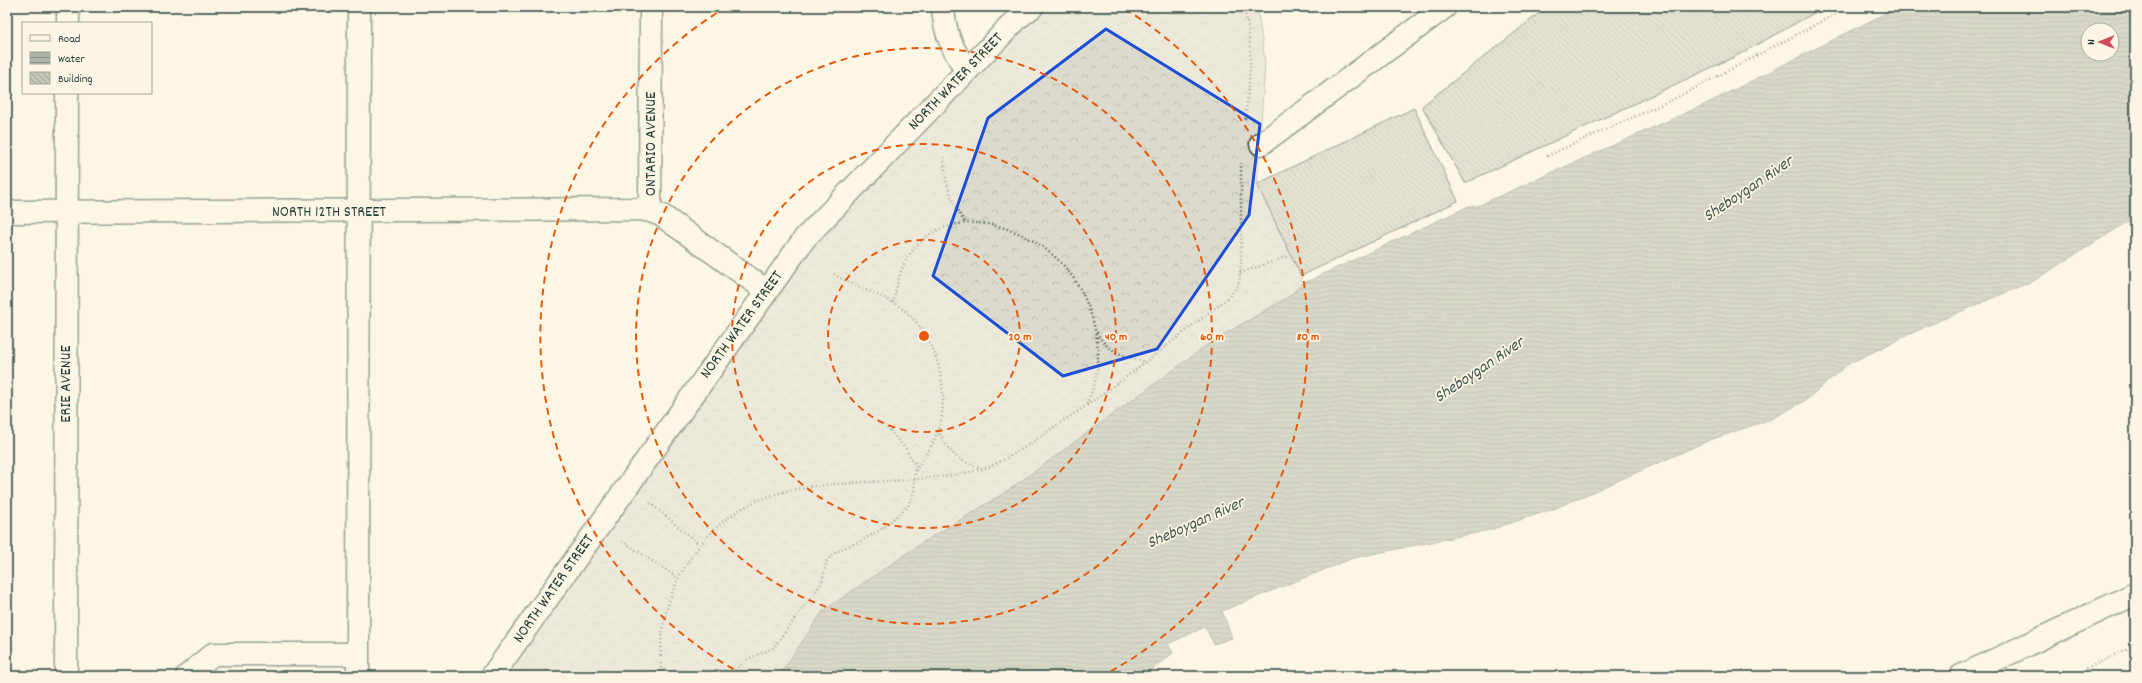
<svg xmlns="http://www.w3.org/2000/svg" width="2142" height="683" viewBox="0 0 2142 683" font-family="Dekko,sans-serif">
<defs>
<pattern id="forest-crowns" width="20" height="18" patternUnits="userSpaceOnUse"><rect width="20" height="18" fill="#dcdacc"/><path d="M2 6a3 3 0 1 1 6 0M12 15a3 3 0 1 1 6 0" fill="none" stroke="#bcbcb0"/></pattern>
<pattern id="water-rules" width="6" height="5" patternUnits="userSpaceOnUse"><rect width="6" height="5" fill="#aeb3a7"/><path d="M0 2.5h6" fill="none" stroke="#8d9389"/></pattern>
<pattern id="building-back-hatch" width="6" height="6" patternUnits="userSpaceOnUse"><rect width="6" height="6" fill="#c5c7b9"/><path d="M-1 5l2 2M0 0l6 6M5-1l2 2" fill="none" stroke="#9fa397"/></pattern>
</defs>
<rect width="100%" height="100%" fill="#fcf5e5"/>
<filter id="ink" filterUnits="userSpaceOnUse"><feTurbulence type="fractalNoise" baseFrequency=".025" numOctaves="2"/><feDisplacementMap in="SourceGraphic" scale="8" xChannelSelector="R" yChannelSelector="G"/><feConvolveMatrix kernelMatrix="1 2 1 2 8 2 1 2 1" color-interpolation-filters="sRGB"/></filter>
<g filter="url(#ink)">
<path fill="url(#forest-crowns)" stroke="#7e8c80" d="M1042,7H1257L1265,61L1257,184L1301,276L1302,284L1288,297L1213,341L1009,490L919,545L823,611L779,676H493L799,252Z"/>
<path fill="url(#water-rules)" stroke="#758479" fill-rule="evenodd" d="M1898,7H2135V217L2035,280L1927,326L1848,364L1806,400L1774,418L1710,440L1556,508L1490,530L1353,558L1222,611L1232,638L1214,644L1205,627L1168,644L1173,653L1143,676H779L823,611L919,545L1009,490L1213,341L1288,298L1302,284L1469,206H1477L1710,102ZM2088,30H2112V54H2088Z"/>
<path fill="url(#building-back-hatch)" stroke="#1f3d34" d="M1547,7H1825L1738,55L1465,183L1422,106Z
M1414,108L1458,201L1301,276L1257,184Z"/>
<g fill="none" stroke-linecap="round" stroke-linejoin="round">
<g stroke="#1f3d34" stroke-width="25">
<path id="minor" d="M943,7C944,33 953,50 967,71
M1261,144L1445,7
M650,211L651,7
M7,212L639,209L650,211L661,215L767,291
M187,676L213,654H358
M358,676L359,7
M492,676L805,238L1019,17L1032,7
M1961,676L2135,594"/>
</g>
<g stroke="#1f3d34" stroke-width="25">
<path id="major" d="M68,23V7
M66,676L67,93"/>
</g>
<path stroke="#1f3d34" stroke-width="2.5" stroke-dasharray="1 3" stroke-linecap="butt" d="M1243,7C1255,43 1249,83 1245,120
M1547,156L1678,97L1849,7
M944,157C945,182 950,202 965,222
M1240,273L1289,256
M834,274C853,287 877,292 897,305C935,330 951,385 939,428C934,443 924,458 915,471
M893,303C897,288 899,270 908,257C946,197 1033,225 1069,272C1087,295 1099,330 1098,360C1098,376 1092,391 1086,406
M1097,332C1106,352 1125,356 1145,362
M938,430C949,454 956,458 979,468
M650,503L699,544
M622,541L678,578
M662,676C657,639 666,597 686,565C742,474 825,487 917,479C940,477 970,474 991,466C1013,456 1034,441 1054,427C1115,388 1171,342 1228,298L1239,285L1241,263V163
M729,676L746,660L773,648L821,584L827,561L831,556L841,549L861,541L882,529L908,506L914,491L915,464L906,449L885,425
M2072,676L2135,645"/>
<use href="#minor" stroke="#fcf5e5" stroke-width="22"/>
<use href="#major" stroke="#fcf5e5" stroke-width="22"/>
</g>
</g>
<path d="M0 0H2142V683H0ZM1106,29L1260,124L1249,215L1157,349L1063,376L933,276L988,118Z" fill="#fcf5e5" fill-opacity=".55" fill-rule="evenodd"/>
<path fill="none" stroke="#1d4ed8" stroke-width="3" stroke-linejoin="round" d="M1106,29L1260,124L1249,215L1157,349L1063,376L933,276L988,118Z"/>
<g fill="none" stroke="#e8590c" stroke-width="2" stroke-dasharray="7 5">
<circle cx="924" cy="336" r="96"/>
<circle cx="924" cy="336" r="192"/>
<circle cx="924" cy="336" r="288"/>
<path d="M744 675A384 384 0 0 1 723 9M1125 9A384 384 0 0 1 1104 675"/>
</g>
<g text-anchor="middle" dominant-baseline="central" stroke-width="3.5" stroke-linejoin="round" paint-order="stroke">
<g font-size="16" fill="#1f3d34" stroke="#fcf5e5">
<text transform="translate(956 82) rotate(-46)">NORTH WATER STREET</text>
<text transform="translate(651 144) rotate(-90)">ONTARIO AVENUE</text>
<text x="329" y="212">NORTH 12TH STREET</text>
<text transform="translate(742 325) rotate(-54)">NORTH WATER STREET</text>
<text transform="translate(66 384) rotate(-90)">ERIE AVENUE</text>
<text transform="translate(554 589) rotate(-55)">NORTH WATER STREET</text>
</g>
<g font-size="17" font-style="italic" fill="#435a51" stroke="#fcf5e5">
<text transform="translate(1749 190) rotate(-34)">Sheboygan River</text>
<text transform="translate(1480 371) rotate(-34)">Sheboygan River</text>
<text transform="translate(1196 524) rotate(-24)">Sheboygan River</text>
</g>
</g>
<circle cx="924" cy="336" r="6" fill="#e8590c" stroke="#fcf5e5" stroke-width="2"/>
<g font-size="12" text-anchor="middle" font-weight="bold" fill="#e8590c" stroke="#fcf5e5" stroke-width="3.5" stroke-linejoin="round" paint-order="stroke">
<text x="1020" y="340">20 m</text>
<text x="1116" y="340">40 m</text>
<text x="1212" y="340">60 m</text>
<text x="1308" y="340">80 m</text>
</g>
<rect width="2142" height="683" fill="none" stroke="#fcf5e5" stroke-width="24"/>
<rect x="12" y="12" width="2118" height="659" fill="none" stroke="#1f3d34" stroke-width="1.5" filter="url(#ink)"/>
<rect x="22" y="22" width="130" height="72" fill="#fcf5e5" stroke="#a4ab9e"/>
<rect x="30" y="35" width="20" height="6" fill="#fcf5e5" stroke="#a4ab9e"/>
<text x="58" y="42" font-size="12" fill="#1f3d34">Road</text>
<rect x="30" y="52" width="20" height="12" fill="url(#water-rules)" stroke="#a4ab9e"/>
<text x="58" y="62" font-size="12" fill="#1f3d34">Water</text>
<rect x="30" y="72" width="20" height="12" fill="url(#building-back-hatch)" stroke="#a4ab9e"/>
<text x="58" y="82" font-size="12" fill="#1f3d34">Building</text>
<g transform="translate(2100 42) rotate(270)"><circle r="19" fill="#fcf5e5" stroke="#a4ab9e"/>
<path d="M0-3L7 15L0 10L-7 15Z" fill="#d1495b"/>
<text y="-6" font-size="11" font-weight="bold" text-anchor="middle" fill="#1f3d34">N</text>
</g>
</svg>
